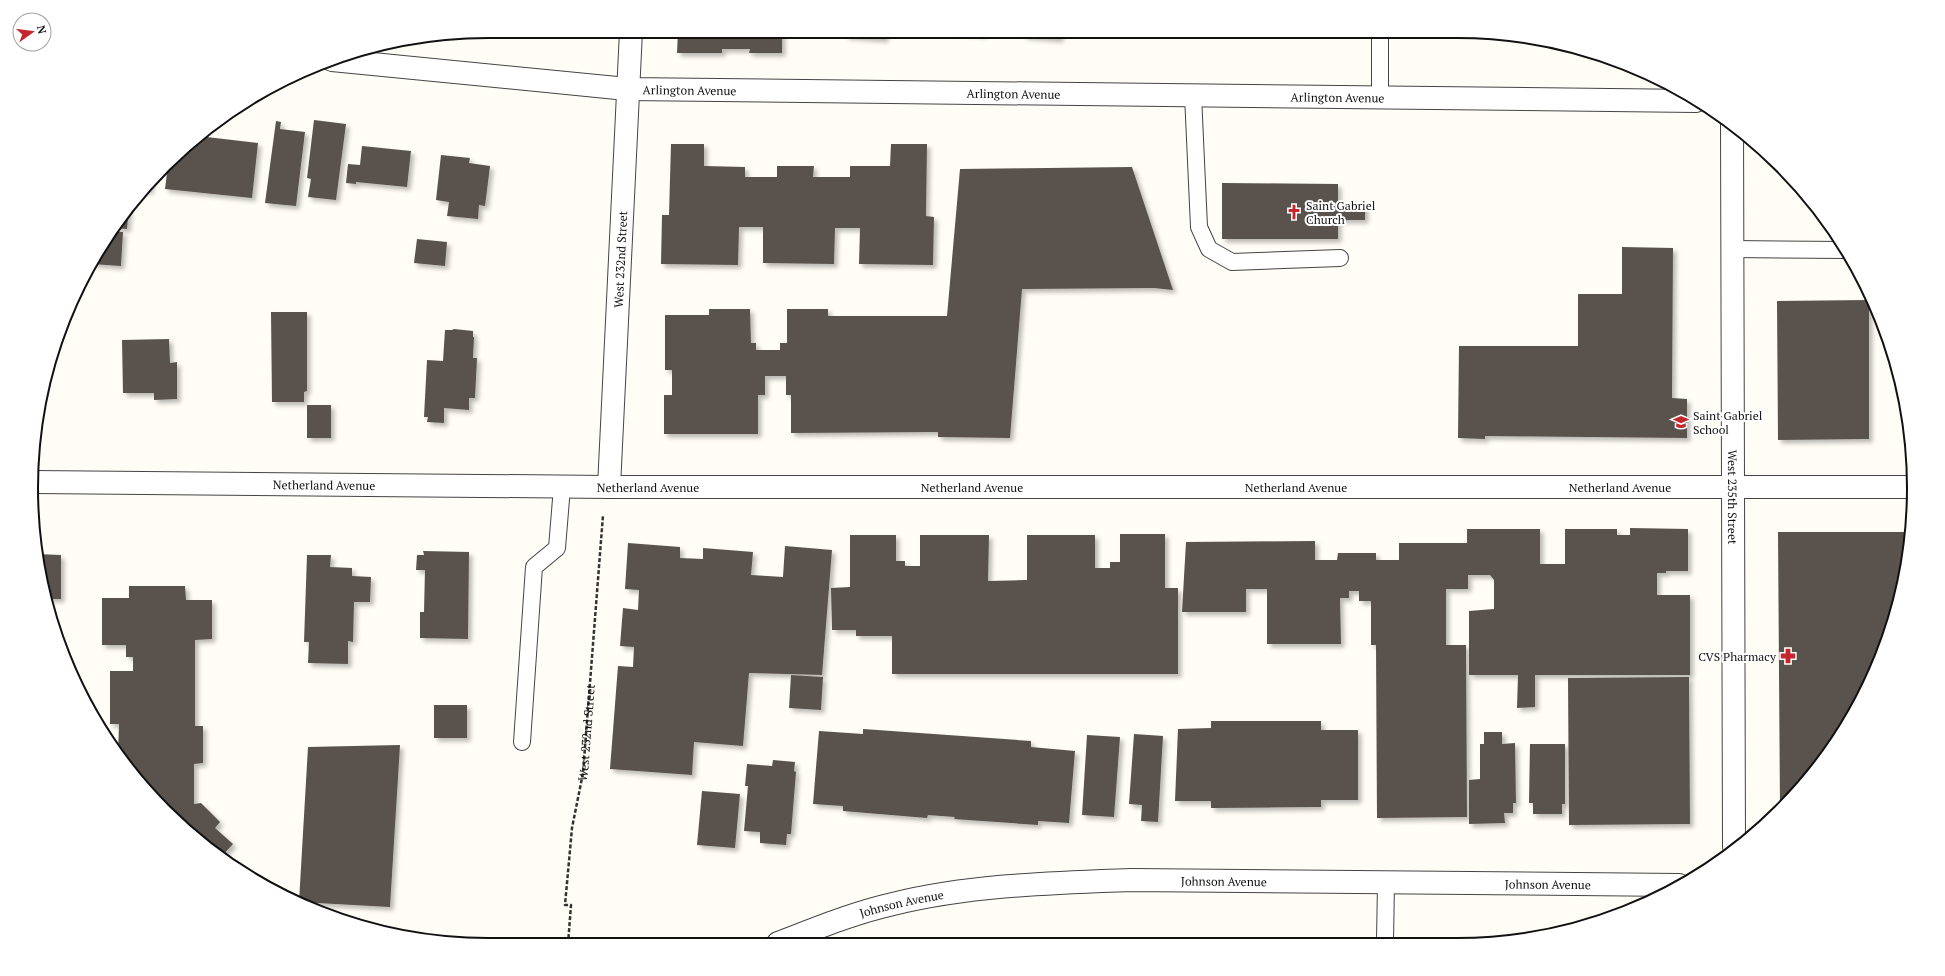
<svg xmlns="http://www.w3.org/2000/svg" width="1945" height="976" viewBox="0 0 1945 976" font-family="'PT Serif',serif">
<defs>
<filter id="shadow"><feDropShadow dx="3.5" dy="3.5" stdDeviation="2" flood-color="#0004"/></filter>
</defs>
<rect width="100%" height="100%" fill="#fffdf5"/>
<path fill="#5a524d" filter="url(#shadow)" d="M678,31H782V53H749L750,49H722V53H677Z
M846,31H885V39L845,36Z
M952,31H983V35Z
M1023,32H1060V39L1023,36Z
M314,120L346,124L336,200L308,197L311,179L307,178Z
M276,121L281,122L280,129L305,132L296,206L265,203Z
M198,136L258,143L252,198L165,189L168,165Z
M671,144H704V166L745,167V177H777V166H814L813,177H850V166H890L891,144H927L926,216L934,217L933,265L859,264L860,228H835L834,264L763,263V227H739L738,265L661,264L662,215H669Z
M362,146L411,151L407,187L356,182V184L346,183L348,164L360,165Z
M441,155L470,158L469,163L490,166L485,206L479,205L478,219L447,216L449,202L436,200Z
M1132,167L1173,290L1154,288L1022,289L1010,438L938,437V432L791,433V395H786V376H765V395H758V434H664V395H672V370H665V315H709V309H750L751,343H756V350H780V343H787V309H828V316H947L960,169Z
M151,180L150,191L142,190L145,187Z
M1222,183L1338,184V204H1365V220H1338V239H1222Z
M129,206L127,229L113,228Z
M110,231L123,232L121,266L92,264Z
M417,239L447,242L445,266L414,263Z
M1622,247L1673,248L1672,398L1687,399V438L1485,436V439L1458,438L1459,346H1578V294H1622Z
M1869,300V439L1778,440L1777,301Z
M271,312H307V391L304,392V402H272Z
M454,329L473,331V337H474L473,358H477L475,398H469V410L444,408V423L427,422L428,417H424L427,360L443,361L445,330H452Z
M169,339L170,363L177,362V399L154,400V393H123L122,340Z
M307,405H331V438H307Z
M1630,528L1688,529V571H1666V573H1657V595H1690V675H1535V707L1517,708L1518,675H1469V611L1494,609V580L1490,575H1468V589H1446V645H1466L1467,817L1377,818L1376,645H1371V601H1359V591H1349V598H1340L1341,644H1267V589H1246V612H1182L1186,542L1315,541V560H1337L1338,553H1376V560H1399V543H1467V529H1540V564H1565V529H1617V535H1630Z
M1778,532H1911L1898,606L1867,690L1801,789L1780,808Z
M1120,534H1165V588H1178V674H892V636H856V630H832L831,588L850,587V535H896V561H905V566H920V535H989L988,581L1027,580V535H1095V568H1110V562H1120Z
M628,543L680,547V558L703,559V548L753,552L751,575L783,577L785,546L832,550L822,675L749,673L743,746L694,742L692,775L610,769L618,666L633,667L634,647L620,646L623,608L638,610L639,590L625,589Z
M423,551L469,552L468,639L420,638V612H424L425,570H416L417,555H424Z
M36,554L61,555V599H47Z
M307,555H331L330,567L352,568V576L371,577L370,602H354L353,642L348,641V664L308,663L309,642H304Z
M129,586H185L186,600H212V639L195,640V726H203V763L194,764V804L201,803L220,822L215,828L233,844L221,857L165,811L125,766L118,755L119,724H110V671H133V657H126V645H102V598H129Z
M791,675L823,677L821,710L789,708Z
M1689,677L1690,824L1569,825L1568,678Z
M434,705H467V738H434Z
M1211,721H1321V730H1358V800H1321V807L1211,808V801H1175L1178,729L1211,728Z
M863,729L1031,741V747L1075,751L1069,823L1038,821V825L954,819L955,817L928,815L927,818L843,811V806L813,804L819,731L863,734Z
M1484,732H1502V744L1515,743L1516,803H1513V813H1504L1505,823L1469,824V780L1480,779V744H1484Z
M1134,734L1163,736L1158,822L1141,821L1142,805L1129,804Z
M1087,735L1120,737L1114,817L1082,815Z
M1530,744H1565V804H1562V814H1533V803H1529Z
M400,745L390,907L299,902L308,747Z
M773,760L795,762L794,771L796,772L791,834H787L786,845L760,843V832L744,831L748,786H745L747,764L772,766Z
M702,791L740,794L735,848L697,845Z"/>
<g fill="none" stroke-linecap="round" stroke-linejoin="round">
<g stroke="#444" stroke-width="18">
<path id="service" d="M1193,95L1199,227L1209,249L1232,262L1340,258
M1380,98V32
M1732,249L1846,250
M522,742L534,567L557,548L562,487
M1385,941L1386,883"/>
</g>
<g stroke="#444" stroke-width="24">
<g id="minor">
<path id="s2" d="M332,60L627,89L1696,101"/>
<path id="s3" d="M1732,123L1734,847"/>
<path id="s4" d="M33,482L609,487H1912"/>
<path id="s5" d="M609,487L631,31"/>
</g>
</g>
<g stroke="#444" stroke-width="24">
<g id="tertiary">
<path id="s6" d="M778,943C815,929 853,913 893,904C970,885 1051,883 1131,880L1679,885"/>
</g>
</g>
<path stroke="#333" stroke-width="2.5" stroke-dasharray="4 2" stroke-linecap="butt" id="s1" d="M568,944L571,905H565L572,828L583,773L603,515"/>
<use href="#service" stroke="#fff" stroke-width="16"/>
<use href="#minor" stroke="#fff" stroke-width="22"/>
<use href="#tertiary" stroke="#fff" stroke-width="22"/>
</g>
<defs>
<g id="church-bare" transform="scale(1.2)"><path d="M-1.2-6h2.4v3.5h3.3v2.4h-3.3V6h-2.4V-.1h-3.3v-2.4h3.3Z" fill="#c4262e" stroke="#fff" stroke-width="2.5" paint-order="stroke"/></g>
<g id="school-bare" transform="scale(1.2)"><path d="M0-5L7-2L0 1L-7-2ZM-4 1L0 2.5L4 1V4Q0 6-4 4Z" fill="#c4262e" stroke="#fff" stroke-width="2.5" paint-order="stroke"/></g>
<g id="pharmacy-bare" transform="scale(1.2)"><path d="M-2-6h4v4h4v4h-4v4h-4v-4h-4v-4h4Z" fill="#c4262e" stroke="#fff" stroke-width="2.5" paint-order="stroke"/></g>
</defs>
<g fill-rule="evenodd">
<use href="#church-bare" x="1294" y="212"/>
<use href="#school-bare" x="1681" y="422"/>
<use href="#pharmacy-bare" x="1788" y="656"/>
</g>
<g text-anchor="middle" dominant-baseline="central" stroke-width="4" stroke-linejoin="round" paint-order="stroke">
<g font-size="12" fill="#111" stroke="#fff">
<text stroke="none"><textPath href="#s2" startOffset="359">Arlington Avenue</textPath></text>
<text stroke="none"><textPath href="#s2" startOffset="683">Arlington Avenue</textPath></text>
<text stroke="none"><textPath href="#s2" startOffset="1007">Arlington Avenue</textPath></text>
<text stroke="none"><textPath href="#s5" startOffset="228">West 232nd Street</textPath></text>
<text stroke="none"><textPath href="#s4" startOffset="291">Netherland Avenue</textPath></text>
<text stroke="none"><textPath href="#s4" startOffset="615">Netherland Avenue</textPath></text>
<text stroke="none"><textPath href="#s4" startOffset="939">Netherland Avenue</textPath></text>
<text stroke="none"><textPath href="#s4" startOffset="1263">Netherland Avenue</textPath></text>
<text stroke="none"><textPath href="#s4" startOffset="1587">Netherland Avenue</textPath></text>
<text stroke="none"><textPath href="#s3" startOffset="374">West 235th Street</textPath></text>
<text stroke="none"><textPath href="#s1" startOffset="219">West 232nd Street</textPath></text>
<text stroke="none"><textPath href="#s6" startOffset="454">Johnson Avenue</textPath></text>
<text stroke="none"><textPath href="#s6" startOffset="778">Johnson Avenue</textPath></text>
<text stroke="none"><textPath href="#s6" startOffset="130">Johnson Avenue</textPath></text>
</g>
<g font-size="12" fill="#111" stroke="#fff" text-anchor="start">
<text x="1306" y="205">Saint Gabriel<tspan x="1306" dy="14">Church</tspan></text>
<text x="1693" y="415">Saint Gabriel<tspan x="1693" dy="14">School</tspan></text>
<text x="1776" y="656" text-anchor="end">CVS Pharmacy</text>
</g>
</g>
<path d="M0 0H1945V976H0ZM488 38H1457A450 450 0 0 1 1907 488V488A450 450 0 0 1 1457 938H488A450 450 0 0 1 38 488V488A450 450 0 0 1 488 38Z" fill="#fff" fill-rule="evenodd"/>
<path fill="none" stroke="#111" stroke-width="2" d="M488 38H1457A450 450 0 0 1 1907 488V488A450 450 0 0 1 1457 938H488A450 450 0 0 1 38 488V488A450 450 0 0 1 488 38Z"/>
<g transform="translate(32 32) rotate(76)"><circle r="19" fill="#ffffff" stroke="#a0a0a0"/>
<path d="M0-3L7 15L0 10L-7 15Z" fill="#c4262e"/>
<text y="-6" font-size="11" font-weight="bold" text-anchor="middle" fill="#111111">N</text>
</g>
</svg>
